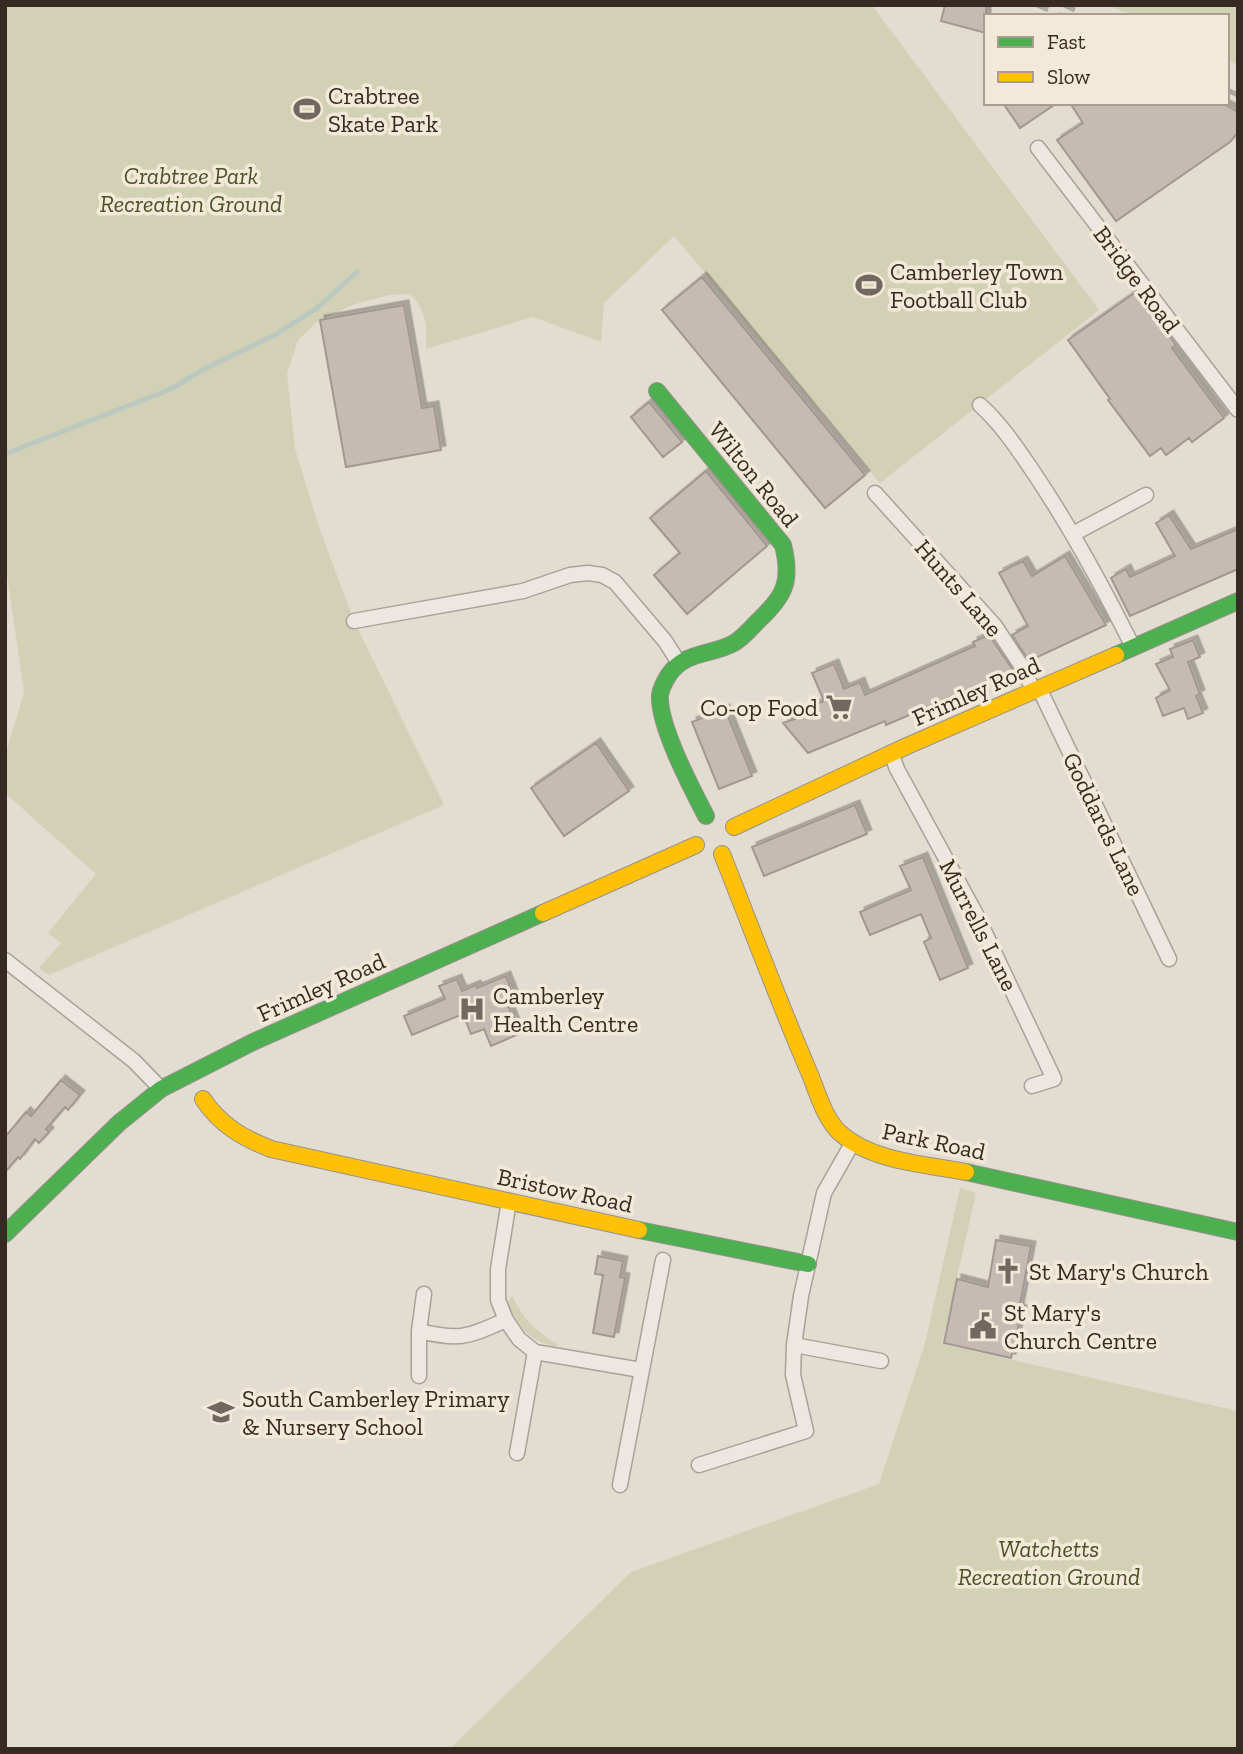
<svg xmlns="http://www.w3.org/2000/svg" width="1243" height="1754" viewBox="0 0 1243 1754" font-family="'Zilla Slab',serif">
<defs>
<filter id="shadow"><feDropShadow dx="4.5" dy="-4.5" stdDeviation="0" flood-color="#0004"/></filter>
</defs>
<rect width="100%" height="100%" fill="#e2dcd1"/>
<path fill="#d3d1b5" d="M5,5H872L1099,310L880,483L674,236L604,303L601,342L533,317L426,349C427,326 427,311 410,294L389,295L352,305L315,323L298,341L287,373L295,449L320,530L354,621L444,805L49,975L39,968L61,943L48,933L96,874L5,793V756L24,692L5,562Z
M1108,5H1238V65L1227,59V16H1134Z
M960,1188L976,1193L942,1344L1238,1411V1749H450L631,1572L879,1484L925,1343Z
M512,1296C523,1318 536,1332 557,1344L556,1347C530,1341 517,1327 508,1302Z"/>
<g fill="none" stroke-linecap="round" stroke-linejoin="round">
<path stroke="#bbc8bf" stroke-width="5" d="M5,454L171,389L206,368L275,335L317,308L357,272"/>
</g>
<path fill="#c6bbb2" stroke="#a39890" stroke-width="2" filter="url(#shadow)" d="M945,5H986V33L941,21Z
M1003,103H1057L1020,128Z
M1070,103H1222L1238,112V132L1230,142L1116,221L1057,140L1083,123Z
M702,277L865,475L825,508L662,310Z
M1136,292L1176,345L1172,348L1224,418L1192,442L1189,438L1166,455L1161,448L1150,456L1108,400L1110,399L1068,340Z
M404,305L422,408L434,406L441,450L346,467L320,320Z
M649,402L682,442L663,457L631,417Z
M706,471L767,546L687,614L654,575L680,553L650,518Z
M1169,515L1191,549L1238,529V569L1130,616L1111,578L1126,569L1130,577L1175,556L1156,523Z
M1065,556L1106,625L1029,661L1012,635L1028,626L999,573L1023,561L1032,576Z
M989,635L1013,670L886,725L885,721L808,753L783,723L795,719L793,714L824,701L812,673L834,664L844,689L860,682L865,695L975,646L973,642Z
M1193,640L1200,657L1188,662L1200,694L1196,696L1203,713L1188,719L1184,708L1163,716L1156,698L1170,690L1156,664L1173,657L1170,649Z
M725,709L752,776L719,789L692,722Z
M596,743L629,791L564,836L531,788Z
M855,805L867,834L764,876L752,847Z
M923,857L968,968L940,980L924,942L931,938L921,914L870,935L860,912L911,890L900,866Z
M506,976L516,1002L508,1005L519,1034L491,1046L484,1029L471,1034L463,1014L412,1035L404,1016L445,999L439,986L457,979L462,991L476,985L477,988Z
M61,1080L80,1095L68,1110L65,1107L46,1129L49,1132L39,1143L35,1139L20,1159L18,1157L5,1172V1137L26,1112L31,1116Z
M996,1240L1031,1246L1019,1309L1022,1310L1011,1358L944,1343L957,1279L988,1287Z
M598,1256L623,1261L620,1277L625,1278L614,1337L593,1333L603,1275L595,1274Z"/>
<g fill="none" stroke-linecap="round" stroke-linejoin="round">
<g stroke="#a8a299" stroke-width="17">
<path id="street" d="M1038,148L1238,410
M980,405C1002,425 1017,448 1034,473C1071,528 1103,587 1133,647
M875,493L995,626L1026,673L1033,691
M1073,534L1146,495
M354,621L523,591L570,575L588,573L602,575L615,582L665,641L679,663
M1039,688L1169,959
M891,753L897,769L977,916L1054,1079L1032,1086
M5,960L134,1061L161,1089
M509,1201L498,1269V1300L506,1320L519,1339L535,1352L641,1370
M419,1331C461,1341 467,1337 506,1320
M794,1345L881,1361
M419,1376V1331L424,1294
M517,1453L535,1352
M699,1465L806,1431L793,1375L794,1345L801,1296L824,1193L853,1142
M620,1485L663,1260"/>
</g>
<g stroke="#98918a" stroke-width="18">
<path id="fast" d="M657,391L783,545C792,581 785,596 758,621C751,628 744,637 734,643C711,656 685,650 668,676C665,681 661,688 660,695C658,725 692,789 706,816
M1116,655L1238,601
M966,1172L1238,1232
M639,1230L808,1264
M5,1234L119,1123L161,1089L253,1042L543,913"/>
</g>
<g stroke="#98918a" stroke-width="18">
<path id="slow" d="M734,827L907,746L1116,655
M722,854C751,927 778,1000 809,1072C817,1091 824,1118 840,1133C873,1162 925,1164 966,1172
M543,913L696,845
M203,1099C220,1125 243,1138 271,1149L639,1230"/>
</g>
<use href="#street" stroke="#ece8e1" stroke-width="14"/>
<use href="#fast" stroke="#4caf50" stroke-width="16"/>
<use href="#slow" stroke="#ffc107" stroke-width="16"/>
<path stroke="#aca7a2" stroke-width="5" stroke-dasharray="12 12" stroke-linecap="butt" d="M1037,5L1063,16
M1064,5L1088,16
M1227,90L1238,95"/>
</g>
<defs>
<g id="stadium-bare" transform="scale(2.1)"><path d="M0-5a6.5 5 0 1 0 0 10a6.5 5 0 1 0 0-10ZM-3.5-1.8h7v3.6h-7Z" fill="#73685f" stroke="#f3e9d8" stroke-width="2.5" paint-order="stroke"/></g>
<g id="supermarket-bare" transform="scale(2.1)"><path d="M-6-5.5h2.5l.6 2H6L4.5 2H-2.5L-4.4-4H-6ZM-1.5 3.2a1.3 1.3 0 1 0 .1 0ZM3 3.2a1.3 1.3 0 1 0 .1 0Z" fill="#73685f" stroke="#f3e9d8" stroke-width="2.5" paint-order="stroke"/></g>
<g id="hospital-bare" transform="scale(2.1)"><path d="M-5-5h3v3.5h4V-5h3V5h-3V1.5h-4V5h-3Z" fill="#73685f" stroke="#f3e9d8" stroke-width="2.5" paint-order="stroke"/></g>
<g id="church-bare" transform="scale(2.1)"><path d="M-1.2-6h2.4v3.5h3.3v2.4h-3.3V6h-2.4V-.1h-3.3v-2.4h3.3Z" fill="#73685f" stroke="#f3e9d8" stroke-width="2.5" paint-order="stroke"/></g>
<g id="civic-bare" transform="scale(2.1)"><path d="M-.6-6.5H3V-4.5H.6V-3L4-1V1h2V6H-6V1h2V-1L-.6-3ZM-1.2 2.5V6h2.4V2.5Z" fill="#73685f" stroke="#f3e9d8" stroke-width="2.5" paint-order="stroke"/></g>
<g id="school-bare" transform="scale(2.1)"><path d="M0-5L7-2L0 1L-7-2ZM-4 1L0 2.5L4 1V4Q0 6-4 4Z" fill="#73685f" stroke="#f3e9d8" stroke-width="2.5" paint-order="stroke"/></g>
</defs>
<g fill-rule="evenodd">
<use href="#stadium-bare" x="307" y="109"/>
<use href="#stadium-bare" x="869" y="285"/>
<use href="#supermarket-bare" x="839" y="707"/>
<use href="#hospital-bare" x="472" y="1009"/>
<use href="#church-bare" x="1008" y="1271"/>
<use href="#civic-bare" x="983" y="1326"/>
<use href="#school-bare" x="221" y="1412"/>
</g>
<g text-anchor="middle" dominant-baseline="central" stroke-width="7" stroke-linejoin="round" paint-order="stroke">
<g font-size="24" fill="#372a22" stroke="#f3e9d8" text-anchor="start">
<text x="328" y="95">Crabtree<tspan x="328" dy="28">Skate Park</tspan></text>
<text x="890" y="271">Camberley Town<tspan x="890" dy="28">Football Club</tspan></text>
<text x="818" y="707" text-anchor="end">Co-op Food</text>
<text x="493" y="995">Camberley<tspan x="493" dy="28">Health Centre</tspan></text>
<text x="1029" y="1271">St Mary's Church</text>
<text x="1004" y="1312">St Mary's<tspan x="1004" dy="28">Church Centre</tspan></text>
<text x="242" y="1398">South Camberley Primary<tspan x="242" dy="28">&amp; Nursery School</tspan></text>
</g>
<g font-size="24" font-style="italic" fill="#4b522a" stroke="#f3e9d8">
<text x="191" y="175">Crabtree Park<tspan x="191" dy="28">Recreation Ground</tspan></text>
<text x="1049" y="1548">Watchetts<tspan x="1049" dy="28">Recreation Ground</tspan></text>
</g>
<g font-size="24" fill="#372a22" stroke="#f3e9d8">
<text transform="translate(1137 279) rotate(53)">Bridge Road</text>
<text transform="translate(754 474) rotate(51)">Wilton Road</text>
<text transform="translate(959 588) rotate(49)">Hunts Lane</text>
<text transform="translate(976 691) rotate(-24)">Frimley Road</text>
<text transform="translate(1104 824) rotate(64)">Goddards Lane</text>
<text transform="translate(979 925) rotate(63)">Murrells Lane</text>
<text transform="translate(321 987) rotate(-24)">Frimley Road</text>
<text transform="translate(934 1141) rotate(12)">Park Road</text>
<text transform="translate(565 1190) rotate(12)">Bristow Road</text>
</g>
</g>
<rect width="1243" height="1754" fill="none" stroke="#372a22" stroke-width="14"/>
<rect x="984" y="14" width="245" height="91" fill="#f3e9d8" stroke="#a89d8f" stroke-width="2"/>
<rect x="998" y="37" width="35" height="10" fill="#4caf50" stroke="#a89d8f" stroke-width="2"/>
<text x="1047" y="49" font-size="21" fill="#372a22">Fast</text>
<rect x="998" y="72" width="35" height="10" fill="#ffc107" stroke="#a89d8f" stroke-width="2"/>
<text x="1047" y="84" font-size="21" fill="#372a22">Slow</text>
</svg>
